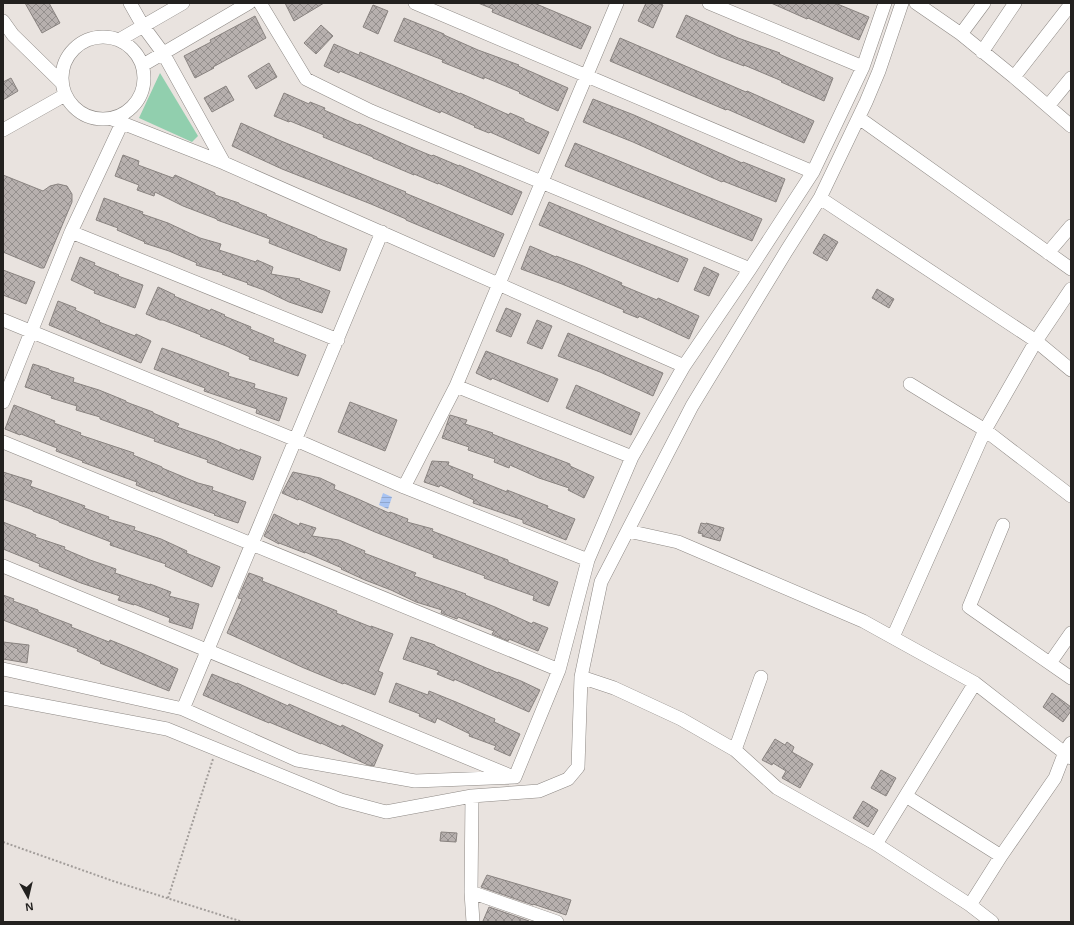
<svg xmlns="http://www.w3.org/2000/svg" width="1074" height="925" viewBox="0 0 1074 925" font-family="Arial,sans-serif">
<defs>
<pattern id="water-rules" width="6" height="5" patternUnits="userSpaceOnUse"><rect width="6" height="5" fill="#a8c3f2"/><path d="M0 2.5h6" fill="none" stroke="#90a7cf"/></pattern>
<pattern id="building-cross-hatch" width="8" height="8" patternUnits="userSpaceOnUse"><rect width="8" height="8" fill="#b7b0ae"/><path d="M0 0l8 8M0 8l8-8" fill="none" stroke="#948f8d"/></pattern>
</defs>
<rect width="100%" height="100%" fill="#e9e3df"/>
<path fill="#91cfae" d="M160,73L198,136L192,142L139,118Z"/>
<path fill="url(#water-rules)" d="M383,493L392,497L388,509L379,505Z"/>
<path fill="url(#building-cross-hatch)" stroke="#898380" d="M25,3H49L60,23L42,33Z
M285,3H324L294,21Z
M478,3H534L591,27L581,49L492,12L493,9Z
M646,3H658L663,5L653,28L638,21Z
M771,3H835L869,17L859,40L808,18L807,19Z
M373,5L388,11L378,34L363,27Z
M686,15L738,38L780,53L779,54L833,78L824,101L781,82L782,81L744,65V66L718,56L676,37Z
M255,16L266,38L213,67L214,68L195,78L184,56L211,42L210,40Z
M404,18L444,34V35L478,50L519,65L518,66L568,88L558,111L519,93L520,92L484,77V79L457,68L442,62L443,60L394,41Z
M321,25L333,36L316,54L304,43Z
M620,38L746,92L747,91L814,121L804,143L727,109L726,110L610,61Z
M334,44L359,55L360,52L460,94V93L509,115L510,113L524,119V121L549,132L539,154L490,132L489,133L474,127L475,126L441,111L440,113L340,71L339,73L324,66Z
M269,63L277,77L256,89L248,76Z
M11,78L18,91L3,100V82Z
M226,86L234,100L212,112L204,98Z
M284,93L309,104L310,102L325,108L324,110L358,125L359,124L408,146L432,156L433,155L459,166V165L522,192L512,215L438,183V184L414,174V175L388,164L373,158V157L323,137L324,135L290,121L289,122L274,116Z
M593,99L634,115L742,163L743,162L785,179L776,202L723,181L722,182L633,142L583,122Z
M241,123L281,141L391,186L406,192L405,193L504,234L494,257L406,220V219L371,204L282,169L232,146Z
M575,143L762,219L752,241L565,166Z
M123,155L139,161L138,165L173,178L175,175L215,193V195L239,203V204L267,215L266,216L317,237V238L347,249L340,271L269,243L270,239L217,220V219L183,206L155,192L154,196L137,190L139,185L115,176Z
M3,175L43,191L50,186L58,184L67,186L72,194V202L44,268H41L3,252Z
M104,198L143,212L142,214L168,223L200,238L221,244L219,250L256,262L257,260L273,267L271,274L300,279L299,280L330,291L322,313L289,302L264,290L247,284L248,283L222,274L223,273L196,265L197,263L169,251L144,243L145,242L117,230L118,228L96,220Z
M549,202L623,233L688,259L678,282L539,225Z
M824,234L838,242L827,261L813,253Z
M530,246L556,257V256L583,266L622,283L621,285L657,300L658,298L699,316L689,339L639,316L638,318L623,312L624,310L562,284L521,269Z
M80,257L95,263L94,265L119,275L118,276L143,285L135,308L94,293L95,291L71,280Z
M704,267L719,274L709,296L694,290Z
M3,270L35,282L26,304L3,295Z
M158,287L175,295L174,296L210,311L211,309L225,315L224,316L251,327L250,329L274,339L273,342L306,355L298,376L249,359L250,357L226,346L200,336L201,335L163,320H160L146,314Z
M877,289L894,299L889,308L872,298Z
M58,301L76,308L75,310L100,321L99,322L135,336L136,334L151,341L141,363L49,325Z
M506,308L521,314L511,337L496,331Z
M537,320L552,326L542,349L527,343Z
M568,333L663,373L653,396L600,372L558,356Z
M162,348L187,357L229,373L228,376L255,384L254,388L287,398L279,421L256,413L257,409L204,391L205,388L154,369Z
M486,351L558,379L548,402L492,378L491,380L476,373Z
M33,364L49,369V370L74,378L73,382L99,390L126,401V402L153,412V413L179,424L177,427L217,441L240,451V449L261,457L253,480L207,462L208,460L154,441L155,439L100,419V417L76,410L77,406L51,398L52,396L25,387Z
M576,385L640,413L631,435L566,408Z
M350,402L397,420L385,451L338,432Z
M14,405L55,421L54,423L81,433L80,435L134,453L133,455L162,467V468L198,483L213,487L212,490L246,502L238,523L214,515L215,514L181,502L153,491V492L136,485L137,482L82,462L83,461L56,451L57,448L21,434L20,435L5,429Z
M450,415L467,420L465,424L493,433L492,434L570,464V466L594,477L584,498L568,490L569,488L539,478L510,465L509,468L494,462L495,459L468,450L469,447L442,438Z
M432,461L449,462L448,465L473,475L472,478L507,492V490L548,506L547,508L575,519L566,540L523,523V520L473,503L474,500L440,485L439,487L424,482Z
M3,472L32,481L30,486L85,506L84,508L109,517L108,519L135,527L134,530L161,539L187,551L186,553L220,567L212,587L165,566L166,564L110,545L111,542L59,522V521L33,511V510L3,499Z
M293,472L320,478L335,485L334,489L358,499L389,513L390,512L408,519L407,522L433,529L432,531L508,560V562L558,582L549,606L533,600L534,596L484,578L485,576L433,557L434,555L375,532L299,499L298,500L282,493Z
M274,514L299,526L300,523L316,528L312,536L339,540L365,551L364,553L416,573L414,576L466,594L465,595L495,607L532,624L533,622L548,628L538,651L509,639L508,641L492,634L494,631L458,617L457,619L441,613L442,610L416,602L391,590L365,580L341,569L342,568L305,552V553L279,543V544L264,536Z
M3,522L36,535L35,537L65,547L64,549L90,560L116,569L115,573L150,585V584L171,592L169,596L199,604L192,629L169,622L170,618L134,604V605L118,600L120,596L81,583L39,566L40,564L3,549Z
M701,523L706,524V523L724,528L720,541L702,536L703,534L698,533Z
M249,573L263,578L262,581L337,611L336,613L371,627V626L393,634L378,671L383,673L375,695L344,683L343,684L304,668L227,633L242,599L238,598Z
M3,595L14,599L13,601L38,610V612L72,625L71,627L109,642L110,640L137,651L178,669L169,691L100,663L101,662L77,651L78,649L3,620Z
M411,637L435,645V646L498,673V672L521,681L540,690L529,712L454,679V681L437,674L439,671L403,659Z
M3,642L29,645L27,663L3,659Z
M212,674L237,684V683L288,706L289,704L341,727L342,725L383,745L374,766L368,765L321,743V744L269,722V723L203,695Z
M396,683L428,695L429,691L456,702L495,719L494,722L520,734L510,756L494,749L496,746L469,736L470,734L437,718L435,723L419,716L420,714L389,702Z
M1052,693L1071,707V711L1063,722L1043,707Z
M775,739L785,745L787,742L794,747L792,752L813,764L800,788L782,778L786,771L773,763L772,765L762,760Z
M881,770L896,778L886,796L871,788Z
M863,801L878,810L868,827L853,818Z
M441,832L457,833L456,842L440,841Z
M487,875L571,900L566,915L533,904V905L481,887Z
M489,907L529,921V922H487L483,921Z"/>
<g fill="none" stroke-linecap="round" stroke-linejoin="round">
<g stroke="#8e8985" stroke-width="14">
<path id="minor" d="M130,3L143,26L163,53L224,163
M260,3L306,79L371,111L750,269
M415,3L813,172
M709,3L863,67
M916,3L961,34L1014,77L1071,126
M3,21L13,35L61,82
M961,34L984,3
M62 78a41 41 0 1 1 82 0a41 41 0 1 1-82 0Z
M119,40L183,3
M982,52L1015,3
M143,65L249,3
M1014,77L1071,4
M1048,106L1071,78
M859,118L1071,269
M112,119L224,163L684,366
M3,130L65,95
M820,198L1036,341L985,430L893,637
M71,232L338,340
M1048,253L1071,226
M1071,289L1036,341L1071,370
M3,320L296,440L404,487L588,560
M910,384L985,430L1071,496
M456,386L632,457
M3,402L71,232L122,123
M3,442L559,670
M404,487L456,386L617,3
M1003,525L969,607L1071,678
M628,531L678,542L863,621L975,683L1071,758
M3,566L511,776
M1050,663L1071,633
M3,669L183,709L297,760L415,781L515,777L559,670L588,560L632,457L684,366L750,269L813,172L863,67L885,3
M581,677L614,688L640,700L681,719L735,750L777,788L876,844L970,905L992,922
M3,698L167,729L341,800L386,812L472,796L539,791L568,779L578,767L581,677L601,582L692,406L787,250L820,198L866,102L879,71L902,3
M183,709L382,232
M735,750L761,677
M472,796L471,892L473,922
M906,796L1001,856
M876,844L975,683
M471,892L557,922
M970,905L1001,856L1055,778L1065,752L1071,743"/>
</g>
<path stroke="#a29d9a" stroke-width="2" stroke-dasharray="2 2" stroke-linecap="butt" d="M3,842L113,881L243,922
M168,898L213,759"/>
<use href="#minor" stroke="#fff" stroke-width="13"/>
</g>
<rect width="1074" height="925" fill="none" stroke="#23211f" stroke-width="8"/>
<g transform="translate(28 897) rotate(172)" stroke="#e9e3df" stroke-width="3" paint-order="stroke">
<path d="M0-3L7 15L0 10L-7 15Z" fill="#23211f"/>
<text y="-6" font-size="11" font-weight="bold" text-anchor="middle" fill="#23211f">N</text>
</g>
</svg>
